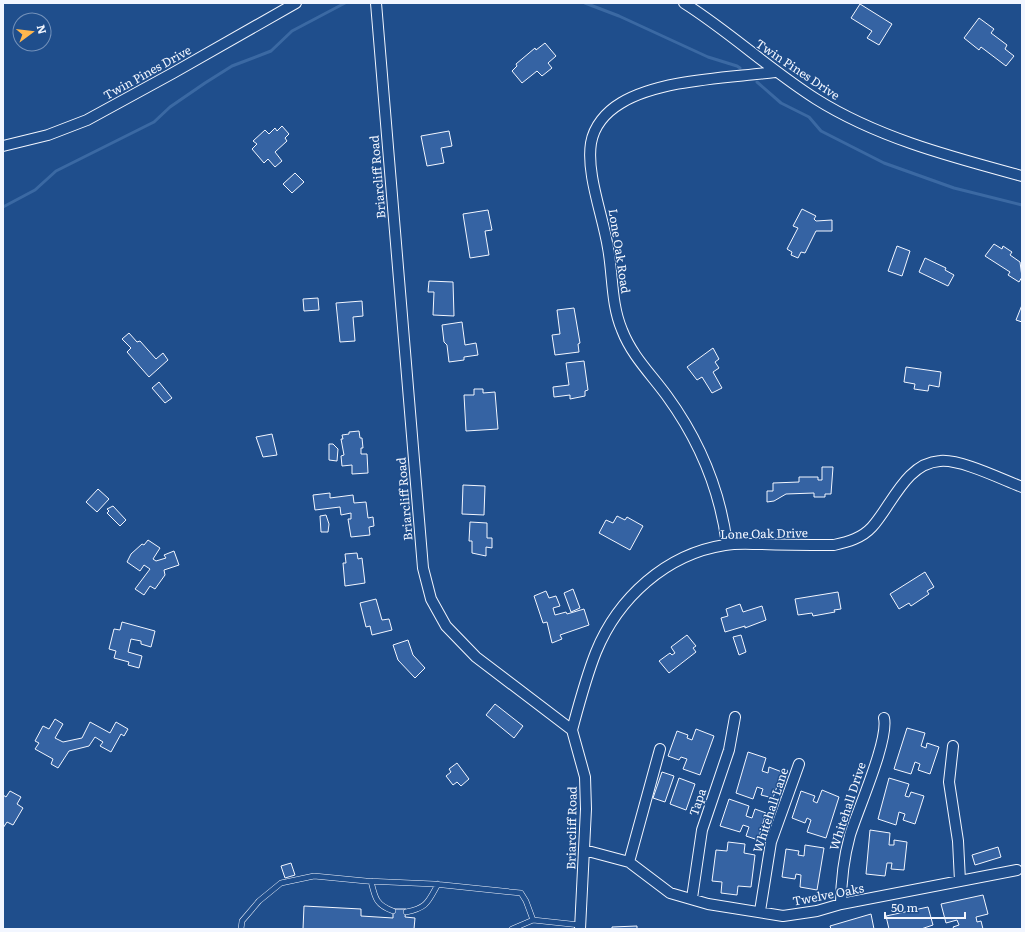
<svg xmlns="http://www.w3.org/2000/svg" width="1025" height="932" viewBox="0 0 1025 932" font-family="Literata,serif">
<rect width="100%" height="100%" fill="#1f4e8c"/>
<g fill="none" stroke-linecap="round" stroke-linejoin="round">
<path stroke="#3b69a3" stroke-width="3" d="M585,3L619,16L708,57L737,66L740,68
M757,82L781,103L809,117L821,131L884,163L954,188L1022,205
M3,207L35,190L56,171L154,122L170,107L205,83L232,66L271,51L292,31L345,3"/>
</g>
<path fill="#3563a3" stroke="#f2f6ff" d="M860,4L892,24L879,45L867,38L872,31L851,18Z
M979,18L994,29L991,33L1007,45L1005,49L1014,56L1006,66L981,47L979,50L964,38Z
M545,43L556,56L548,63L552,68L542,76L537,71L522,83L512,71L517,66L516,64L535,48L536,50Z
M282,126L289,134L285,138L287,141L275,152L282,161L275,167L268,159L264,163L252,149L257,144L253,141L265,130L269,134L275,128L277,131Z
M449,131L452,146L441,148L444,163L427,166L421,136Z
M295,173L304,182L292,193L283,184Z
M802,209L816,216L814,219L816,221L832,220V231H816L805,253L801,252L798,258L791,255L792,252L787,249L798,228L793,226Z
M488,210L492,230L485,231L489,255L470,258L463,214Z
M994,244L1002,249L1003,246L1012,252L1010,255L1020,262L1022,277L1019,282L1008,275L1010,272L985,256Z
M897,246L910,251L902,276L888,271Z
M925,258L946,268L945,270L954,275L948,286L919,272Z
M429,281L453,282L454,316L433,315L434,292H428Z
M318,298L319,310L304,311L303,299Z
M362,301L363,316L353,317L355,341L340,342L336,303Z
M1022,305V322L1016,320Z
M574,308L580,343L578,344L579,352L555,355L552,335L560,334L557,310Z
M462,322L465,345L476,343L478,355L464,357V360L449,362L447,345L444,342L442,325Z
M129,333L137,342L140,341L156,359L163,353L168,360L149,377L127,352L131,348L122,339Z
M713,348L719,359L715,362L719,368L713,372L722,388L712,393L702,377L697,380L687,367Z
M584,361L588,390L585,391V396L570,399V395L554,397L553,387L569,385L566,363Z
M906,367L941,372L939,387L929,385L928,391L914,389L915,384L904,382Z
M159,382L172,398L165,403L152,388Z
M474,389H483V393L495,392L498,429L466,431L464,395H474Z
M359,431L360,438H362L363,448H361V454H367L368,473L352,474V465L342,466L341,456L344,455L341,439H343L342,435L349,434V432Z
M272,434L277,455L263,457L256,437Z
M329,444H333L338,449L337,461L329,460Z
M822,467H833L831,494H825V497H814V493L786,494L774,501L767,502V491H773V483L799,482V477H818V480H822Z
M463,485L485,486L484,515L462,514Z
M98,489L109,499L97,512L86,502Z
M330,493V498L353,495L354,503L366,502L368,518L373,517L374,526L369,527L370,535L351,537L348,519H351V513L341,515L340,507L315,510L313,495Z
M113,506L126,520L120,526L107,513L109,511L107,509Z
M326,515L329,524L328,532H321L320,516Z
M617,516L625,520L627,517L643,526L630,550L599,533L606,520L613,523Z
M470,522L487,523V538H492V548L486,547V556L472,553V541H469Z
M148,540L160,548L153,559L156,561L166,558L164,555L174,551L179,565L164,570L165,575L155,589L150,586L144,595L135,589L150,569L144,565L140,571L127,562L131,554L142,544L144,545Z
M357,553L358,559L362,558L365,583L345,586L343,563H346L345,554Z
M925,572L934,587L927,591L929,594L911,606L909,603L899,609L890,594Z
M573,589L580,608L571,612L564,593Z
M546,591L549,598L556,596L560,606L553,608L555,615L566,612L567,614L584,609L589,625L560,635L562,639L552,643L547,622L543,623L534,596Z
M838,592L841,609L834,610L835,612L813,616L812,613L798,615L795,599Z
M376,599L382,620L389,619L392,630L372,635L370,626L366,627L360,603Z
M740,604L743,612L762,606L766,620L745,628V626L725,632L721,618L728,616L726,609Z
M122,622L155,631L151,647L141,644V641L131,639L128,652L142,656L139,668L128,665L129,662L114,658L116,651L109,649L114,629L120,630Z
M687,635L696,646L693,648L696,652L669,673L659,661L670,653L672,655L675,653L671,647Z
M741,635L746,652L739,655L733,637Z
M408,640L413,655L425,668L415,678L398,660L393,645Z
M495,704L523,726L514,738L486,715Z
M55,719L63,724L55,738L63,742L82,738L90,722L110,733L116,722L128,729L124,736L121,734L111,752L100,746L103,742L95,737L89,746L69,751L58,768L51,764L53,759L35,749L39,743L35,741L43,726L49,729Z
M907,728L925,733L921,746L926,748L927,743L939,747L930,774L918,770L920,764L915,762L911,774L894,769Z
M696,729L714,736L700,775L683,769L687,759L681,757L679,760L668,756L677,731L688,735L687,738L692,740Z
M748,752L766,758L762,771L768,773L769,767L782,772L773,798L761,795L763,789L757,787L753,799L736,793Z
M457,763L469,779L461,786L457,782L453,785L446,776L451,772L449,769Z
M662,772L674,776L665,802L653,798Z
M679,778L695,784L686,810L670,804Z
M889,778L909,784L905,796L909,797L911,792L924,796L915,824L903,820L905,814L899,812L896,825L878,819Z
M822,790L839,797L826,838L807,832L811,820L807,818L805,823L792,818L801,791L815,796L813,801L817,803Z
M10,791L21,797L17,804L23,808L13,825L7,822L3,828V795L6,797Z
M729,799L749,806L746,816L752,818L755,809L766,813L758,840L746,836L749,827L743,825L740,832L720,826Z
M870,830L890,833L889,845H894V840L907,842L904,870L891,869L892,863H887L885,876L866,874Z
M728,842L745,844L744,853L755,855L751,887L738,886L737,895L721,893L722,882L712,881L716,850L727,851Z
M805,845L824,848L817,890L800,887L801,875L796,874L795,879L782,877L786,849L799,851L798,855L804,856Z
M998,847L1001,857L975,865L972,855Z
M291,863L295,875L285,878L281,866Z
M983,895L988,914L976,917L977,922L981,921L983,929H954L953,927L959,925L957,920L946,923L941,904Z
M304,906L361,909V916L393,918V909H406L405,917L415,918L414,929H303Z
M928,907L933,925L921,929H889L886,916Z
M871,914L874,929H831L830,926Z
M637,926V929H612V927Z"/>
<g fill="none" stroke-linecap="round" stroke-linejoin="round">
<g stroke="#f2f6ff" stroke-width="6">
<path id="lane" d="M371,881C375,898 376,905 393,911
M406,912C427,908 428,902 438,884
M241,929L242,921L259,901L281,883L314,876L366,881L434,884L521,893L526,901L533,920L580,925
M512,929L533,920"/>
</g>
<g stroke="#f2f6ff" stroke-width="12">
<path id="street" d="M376,3L423,568L431,599L446,626L476,657L572,730L585,777L586,809L580,929
M684,3C730,32 770,70 816,99C878,138 952,157 1022,176
M3,146L48,135L87,120L173,73L296,3
M727,544C720,490 699,440 667,396C651,374 632,356 622,330C611,304 613,275 608,248C603,216 586,174 591,143C594,126 606,112 621,103C661,79 729,78 775,72
M572,730C579,704 586,677 596,652C618,598 666,554 725,545C737,543 750,544 761,544C785,545 810,545 834,545C848,542 862,538 872,527C892,505 906,463 940,461C961,459 1001,479 1022,487
M953,746L949,782L958,841L960,881
M584,850L629,862L670,893L708,904L783,916L817,911L841,904L1017,870
M629,862L660,749
M692,898L702,830L729,750L735,717
M841,904C841,881 844,857 850,835C858,809 889,740 884,718
M760,911L771,842L799,764"/>
</g>
<use href="#lane" stroke="#1f4e8c" stroke-width="5"/>
<use href="#street" stroke="#1f4e8c" stroke-width="10"/>
</g>
<g text-anchor="middle" dominant-baseline="central" stroke-width="3" stroke-linejoin="round" paint-order="stroke">
<g font-size="12" fill="#f2f6ff" stroke="#1f4e8c">
<text transform="translate(798 69) rotate(34)">Twin Pines Drive</text>
<text transform="translate(147 72) rotate(-29)">Twin Pines Drive</text>
<text transform="translate(377 177) rotate(-95)">Briarcliff Road</text>
<text transform="translate(620 251) rotate(81)">Lone Oak Road</text>
<text transform="translate(404 499) rotate(-95)">Briarcliff Road</text>
<text transform="translate(764 533) rotate(-1)">Lone Oak Drive</text>
<text transform="translate(697 802) rotate(-71)">Tapa</text>
<text transform="translate(847 806) rotate(-72)">Whitehall Drive</text>
<text transform="translate(770 810) rotate(-72)">Whitehall Lane</text>
<text transform="translate(571 828) rotate(-89)">Briarcliff Road</text>
<text transform="translate(828 894) rotate(-11)">Twelve Oaks</text>
</g>
</g>
<rect width="1025" height="932" fill="none" stroke="#f2f6ff" stroke-width="8"/>
<g transform="translate(32 32) rotate(75)"><circle r="19" fill="#1f4e8c" stroke="#7391ba"/>
<path d="M0-3L7 15L0 10L-7 15Z" fill="#ffb74d"/>
<text y="-6" font-size="11" font-weight="bold" text-anchor="middle" fill="#f2f6ff">N</text>
</g>
<path d="M885 912v6h80v-6" fill="none" stroke="#f2f6ff" stroke-width="2"/>
<text x="891" y="912" font-size="12" fill="#f2f6ff" stroke="#1f4e8c" stroke-width="3" paint-order="stroke">50 m</text>
</svg>
